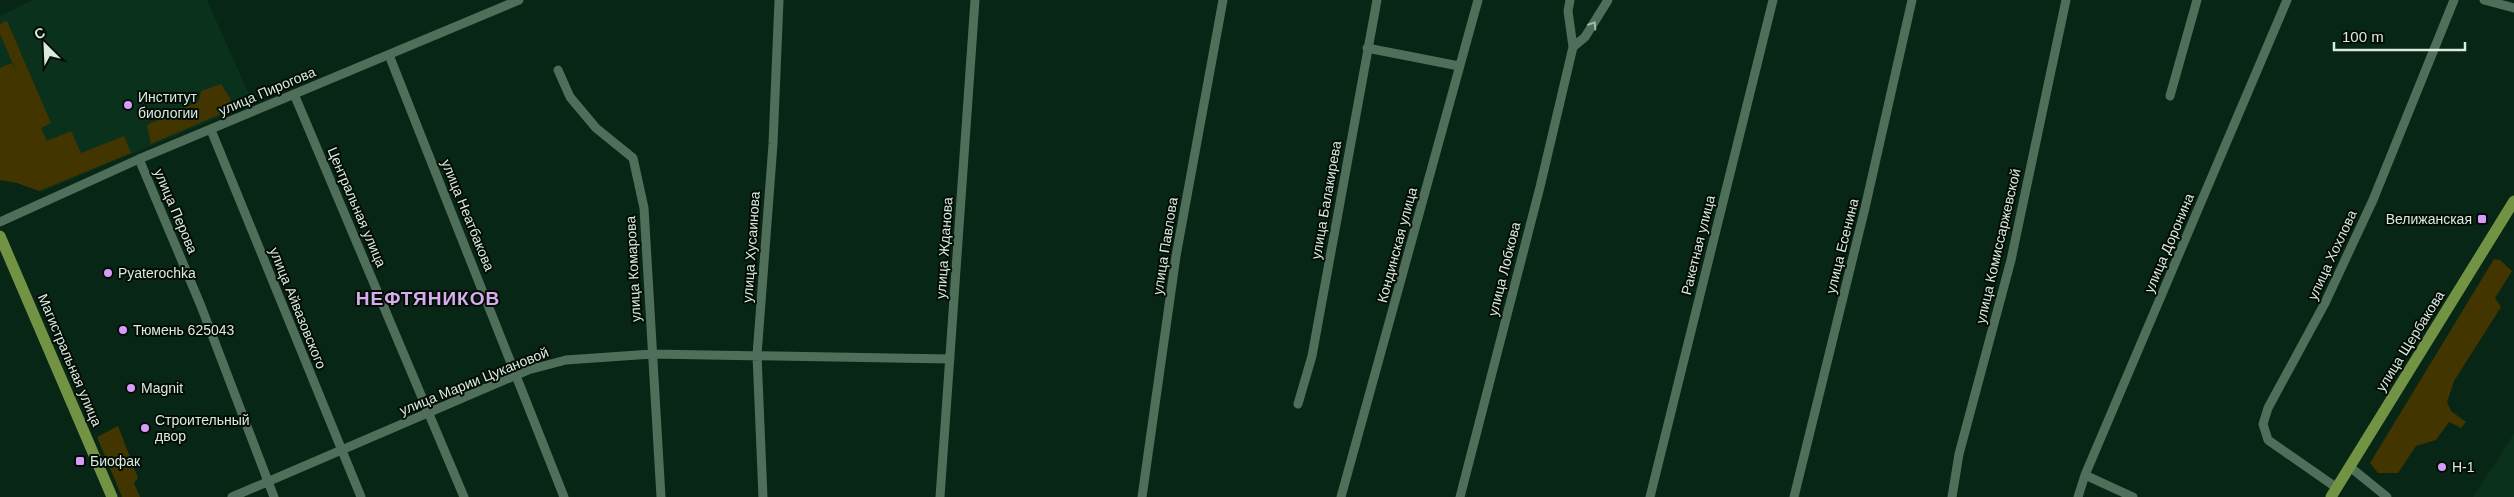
<svg xmlns="http://www.w3.org/2000/svg" width="2514" height="497" viewBox="0 0 2514 497" font-family="Helvetica,sans-serif">
<rect width="100%" height="100%" fill="#082615"/>
<path fill="#09311c" d="M33,0H207L253,103L41,192L0,98V16Z
M2514,434V497H2473Z"/>
<path fill="#433500" d="M7,21L51,123L41,128L47,141L71,131L81,153L124,136L131,153L39,191L17,183L0,180V68L12,63L17,73L0,34V24Z
M221,84L230,98L232,109L151,144L147,125L199,101L201,91Z
M2494,259L2500,260L2512,271L2495,298L2501,307L2454,381L2447,402L2451,411L2466,422L2461,428L2449,422L2436,440L2416,446L2398,473H2378L2370,463Z
M118,426L138,478L134,483L140,497H122L97,437Z"/>
<g fill="none" stroke-linecap="round" stroke-linejoin="round">
<path stroke="#506f5a" stroke-width="9" d="M2484,0L2514,8
M1573,47L1585,37L1608,0
M1367,48L1459,66
M389,55L564,497
M558,70L570,97L596,128L633,158L644,208L661,497
M294,94L464,497
M2170,96L2197,0
M211,130L361,497
M139,159L201,306L274,497
M0,222L139,159L519,0
M1298,404L1312,356L1377,0
M2350,467L2387,497
M2085,475L2133,497
M2337,488L2268,440L2263,424L2268,408L2325,303L2373,200L2454,0
M232,497L528,370L566,360L652,354L950,359
M763,497L757,355L773,144L779,0
M940,497L975,0
M1142,497L1176,256L1223,0
M1341,497L1478,0
M1460,497L1540,187L1573,47L1568,11L1570,0
M1650,497L1773,0
M1794,497L1865,208L1912,0
M1952,497L1959,454L2011,260L2066,0
M2078,497L2085,475L2287,0"/>
<path stroke="#729343" stroke-width="11" d="M0,236L112,497
M2331,497L2514,201"/>
</g>
<defs><path id="oneway-chevron" d="M-2-3.5L2.5 0L-2 3.5" fill="none" stroke-width="1.6" stroke-linecap="round" stroke-linejoin="round" transform="scale(1.25)"/></defs>
<use stroke="#a2b9a9" href="#oneway-chevron" transform="translate(1593 25) rotate(-57)"/>
<g fill="#d79bf9" stroke="#030c05" stroke-width="2">
<circle cx="128" cy="105" r="5"/>
<rect x="2477" y="214" width="10" height="10" rx="2.5"/>
<circle cx="108" cy="273" r="5"/>
<circle cx="123" cy="330" r="5"/>
<circle cx="131" cy="388" r="5"/>
<circle cx="145" cy="428" r="5"/>
<rect x="75" y="456" width="10" height="10" rx="2.5"/>
<circle cx="2442" cy="467" r="5"/>
</g>
<g text-anchor="middle" dominant-baseline="central" stroke-width="4" stroke-linejoin="round" paint-order="stroke">
<g font-size="14" fill="#d9eade" stroke="#030c05">
<text transform="translate(267 91) rotate(-23)">улица Пирогова</text>
<text transform="translate(1326 200) rotate(-80)">улица Балакирева</text>
<text transform="translate(357 207) rotate(67)">Центральная улица</text>
<text transform="translate(176 211) rotate(67)">улица Перова</text>
<text transform="translate(468 215) rotate(68)">улица Неатбакова</text>
<text transform="translate(2169 243) rotate(-67)">улица Доронина</text>
<text transform="translate(1397 245) rotate(-75)">Кондинская улица</text>
<text transform="translate(1698 245) rotate(-76)">Ракетная улица</text>
<text transform="translate(1165 246) rotate(-81)">улица Павлова</text>
<text transform="translate(1842 246) rotate(-76)">улица Есенина</text>
<text transform="translate(1998 246) rotate(-77)">улица Комиссаржевской</text>
<text transform="translate(751 247) rotate(-86)">улица Хусаинова</text>
<text transform="translate(944 248) rotate(-86)">улица Жданова</text>
<text transform="translate(2332 255) rotate(-65)">улица Хохлова</text>
<text transform="translate(633 269) rotate(-93)">улица Комарова</text>
<text transform="translate(1504 269) rotate(-76)">улица Лобкова</text>
<text transform="translate(298 308) rotate(68)">улица Айвазовского</text>
<text transform="translate(2410 341) rotate(-58)">улица Щербакова</text>
<text transform="translate(70 360) rotate(67)">Магистральная улица</text>
<text transform="translate(474 381) rotate(-22)">улица Марии Цукановой</text>
</g>
<g font-size="14" fill="#d9eade" stroke="#030c05" text-anchor="start">
<text x="138" y="97">Институт<tspan x="138" dy="16">биологии</tspan></text>
<text x="2472" y="219" text-anchor="end">Велижанская</text>
<text x="118" y="273">Pyaterochka</text>
<text x="133" y="330">Тюмень 625043</text>
<text x="141" y="388">Magnit</text>
<text x="155" y="420">Строительный<tspan x="155" dy="16">двор</tspan></text>
<text x="90" y="461">Биофак</text>
<text x="2452" y="467">Н-1</text>
</g>
<g font-size="19" font-weight="bold" letter-spacing="1" fill="#d5aced" stroke="#030c05">
<text x="428" y="298">НЕФТЯНИКОВ</text>
</g>
</g>
<g transform="translate(45 45) rotate(336)" stroke="#030c05" stroke-width="4" paint-order="stroke">
<path d="M0-4L9 19L0 12L-9 19Z" fill="#d9eade"/>
<text y="-8" font-size="14" font-weight="bold" text-anchor="middle" fill="#d9eade">С</text>
</g>
<path d="M2334 42v8h131v-8" fill="none" stroke="#d9eade" stroke-width="2.5"/>
<text x="2342" y="42" font-size="15" fill="#d9eade" stroke="#030c05" stroke-width="4" paint-order="stroke">100 m</text>
</svg>
